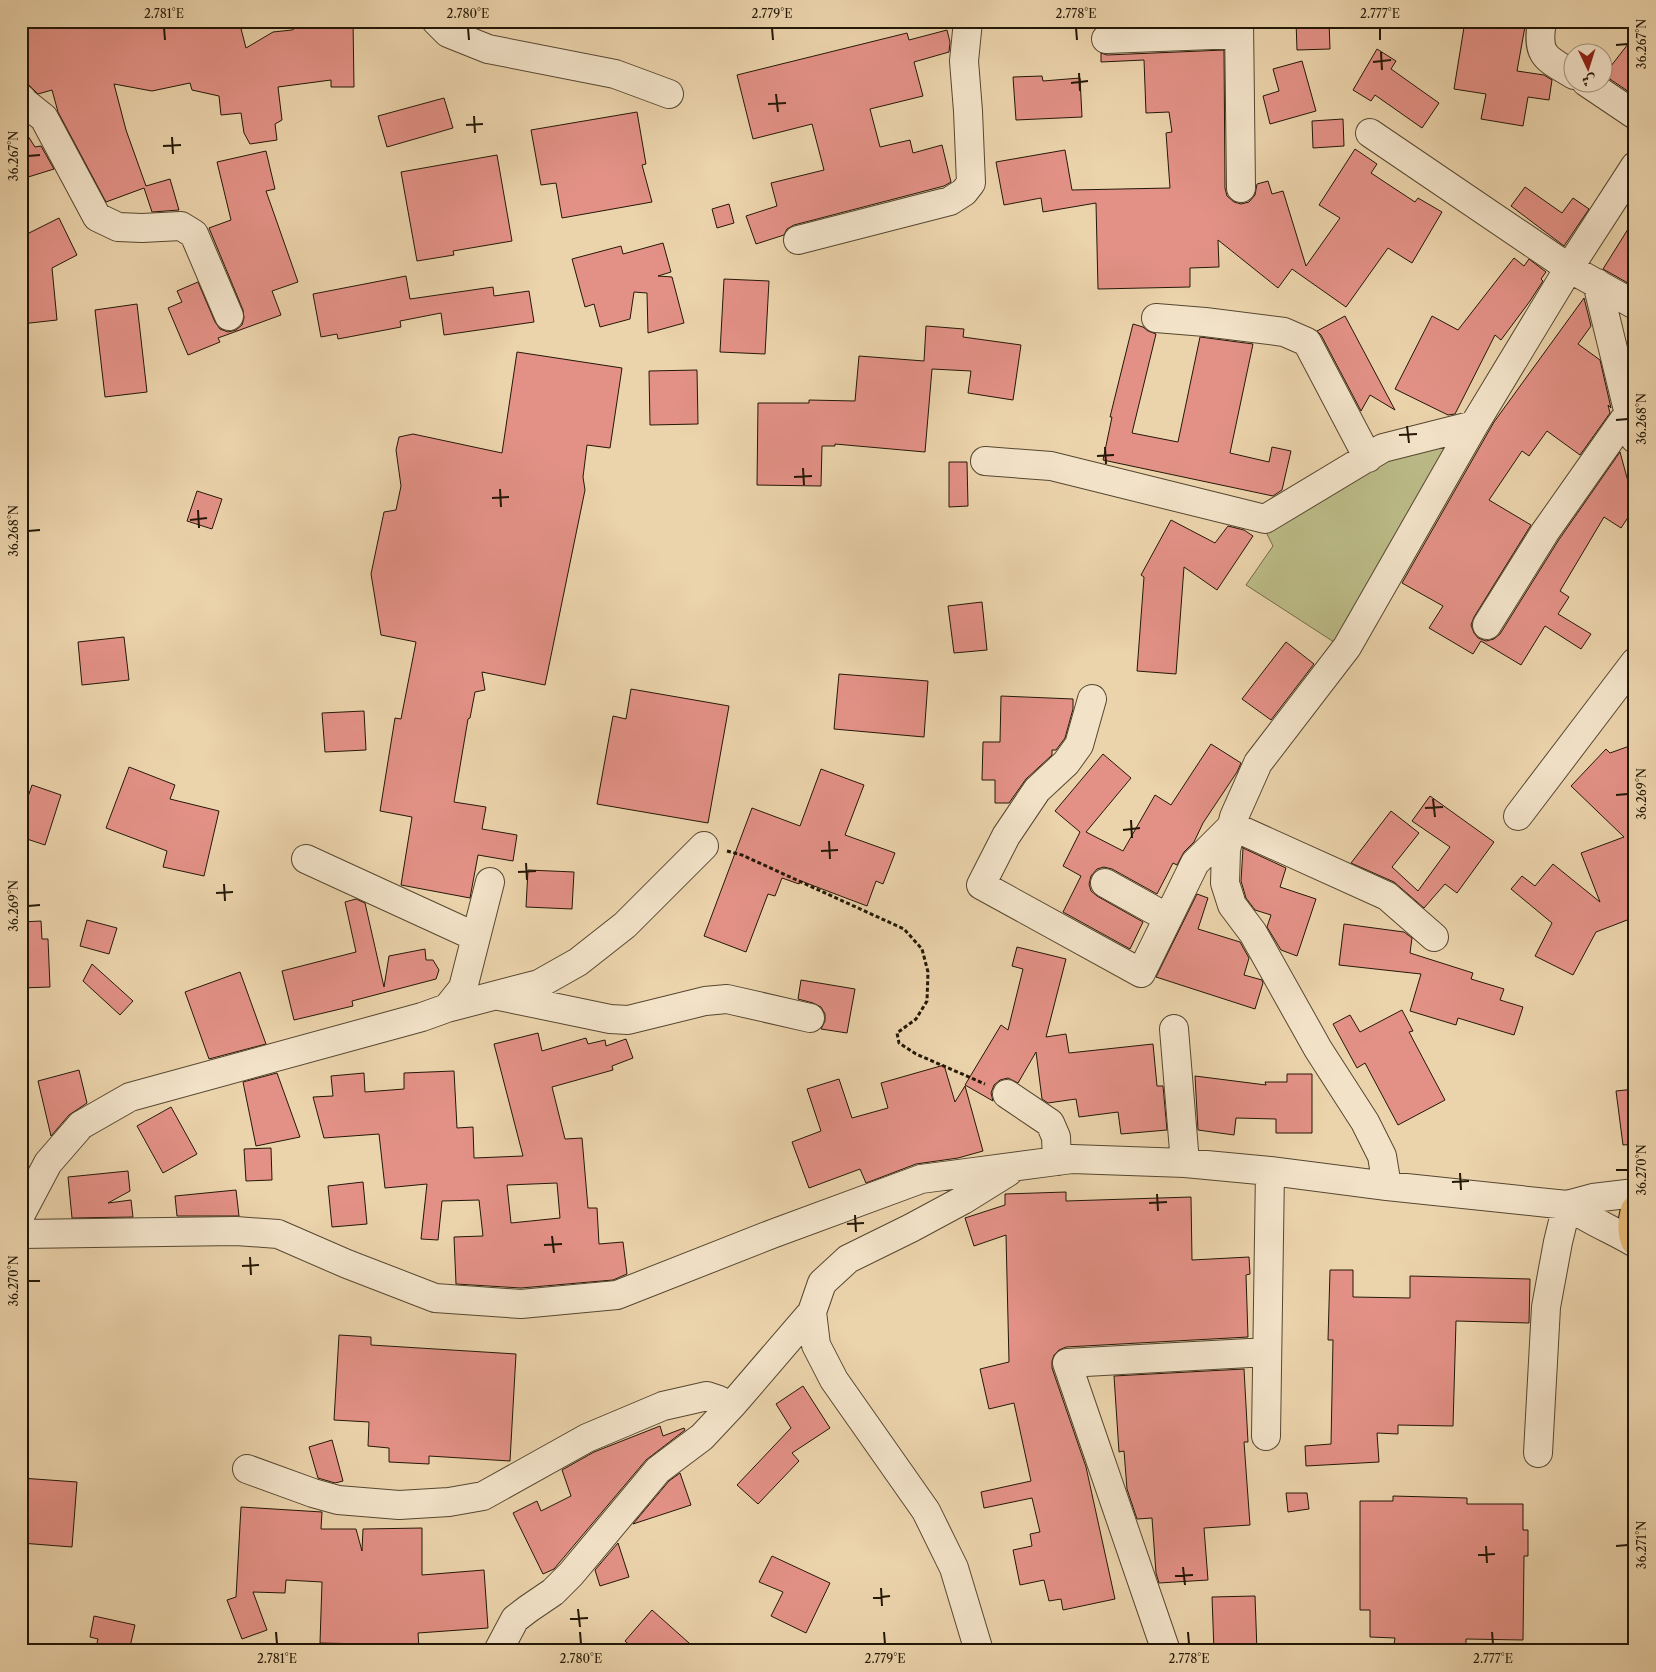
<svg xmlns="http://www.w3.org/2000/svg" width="1656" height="1672" viewBox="0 0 1656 1672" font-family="'Libre Caslon Text',Amiri,serif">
<rect width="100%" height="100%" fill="#ebd3ab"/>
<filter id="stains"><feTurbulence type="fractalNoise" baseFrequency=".004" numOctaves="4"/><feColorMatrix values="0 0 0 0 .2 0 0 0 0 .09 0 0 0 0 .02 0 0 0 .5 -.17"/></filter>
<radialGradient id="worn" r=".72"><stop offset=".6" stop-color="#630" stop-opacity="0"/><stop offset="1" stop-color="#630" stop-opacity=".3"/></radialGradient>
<path fill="#bbbb87" stroke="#706a47" d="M1440,443L1449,448L1337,644L1246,585L1273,546L1266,532L1387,458Z"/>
<path fill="#e39186" stroke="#241807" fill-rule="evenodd" d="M21,21H239L246,48L273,32L292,30L301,25L331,21H353L354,87H331V80L278,87L282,120L275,124L277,140L250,144L244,133L241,113L221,115L219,96L192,90L190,83L152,91L114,84L126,130L146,186L170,179L179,210L152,212L144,188L106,202L58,112L52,90L38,94L28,84L21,83Z
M1296,21H1329L1330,49L1297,50Z
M1465,21H1526L1517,71L1544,75L1552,80L1549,100L1528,97L1523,126L1481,119L1486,94L1454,89Z
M947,30L950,42L949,52L914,62L923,96L870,109L880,147L910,140L913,153L942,145L951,182L944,186L794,225L787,229L784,235L756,244L746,216L777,206L771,183L824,170L812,124L753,139L737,75L907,33L909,40Z
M1635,35V96L1604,75Z
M1377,49L1396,61L1391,69L1439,103L1422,128L1375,95L1371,101L1353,90Z
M1224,50L1225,188L1227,196L1234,202L1241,204L1249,202L1255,195L1257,184L1268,181L1272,194L1283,191L1306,266L1340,218L1319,205L1355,149L1377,164L1371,173L1415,202L1418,198L1442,212L1412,263L1388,248L1346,307L1292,269L1278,288L1218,240L1219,267L1190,268V287L1098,289L1096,203L1043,212L1041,198L1004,205L996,162L1065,150L1072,190L1170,188L1166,133L1172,132L1169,112L1146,113L1144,60L1101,62V53L1107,55Z
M1302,61L1316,111L1270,124L1263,96L1279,91L1273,69Z
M1042,76L1043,81L1080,78L1082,117L1016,120L1013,77Z
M444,98L453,128L387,147L378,116Z
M637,112L646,164L642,165L652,202L562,218L556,183L541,185L531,130Z
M1343,119L1344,146L1313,148L1312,121Z
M21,125L35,147L41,146L54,169L25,178L21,166Z
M266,151L275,189L266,191L298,282L272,291L281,315L218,338L220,342L188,355L168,308L182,302L177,291L198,282L215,322L220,329L228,332L236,330L242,325L244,318L243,310L209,228L231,220L217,162Z
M497,155L512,241L453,251L454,255L417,261L401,172Z
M1525,187L1562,213L1573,198L1589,209L1564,246L1511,206Z
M729,204L734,223L717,228L712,209Z
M59,218L77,255L52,268L57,320L21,324V237Z
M1635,218V287L1603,269Z
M663,243L671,272L658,276L672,277L684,323L648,333L647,293L634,292L630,319L600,327L594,304L585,307L572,259L621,246L623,254Z
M1514,258L1524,266L1529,259L1546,272L1541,279L1543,281L1530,301L1501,340L1495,335L1455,414L1448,415L1395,389L1432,316L1458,330Z
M406,276L410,299L493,287L494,296L529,291L534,322L444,335L441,313L400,321L401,327L338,339L337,334L321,337L313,294Z
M724,279L769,281L765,354L720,352Z
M1584,298L1591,326L1578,344L1600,360L1611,408L1608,405L1610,413L1580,455L1547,431L1529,456L1522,451L1489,500L1531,525L1474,617L1471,625L1474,633L1478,638L1486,641L1494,639L1500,634L1558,541L1620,452L1635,507L1621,528L1604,517L1560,591L1569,597L1558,614L1591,634L1581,649L1545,626L1521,665L1481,641L1473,654L1429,628L1443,606L1402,583L1494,422Z
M137,304L147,392L105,397L95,310Z
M1345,316L1395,410L1370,395L1361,411L1321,335L1317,331Z
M1133,324L1143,327L1148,331L1156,334L1132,433L1178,442L1200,337L1253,344L1230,453L1269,462L1272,447L1291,451L1282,490L1273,496L1103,460L1112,417H1110Z
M926,326L964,329L963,337L1021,345L1013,400L968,393L971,371L932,369L925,452L835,444V446H822L821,486L757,485L758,403H809V400L855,401L859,356L924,361Z
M517,352L622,368L610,448L587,445L583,477L585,490L545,685L482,672L485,690L475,692L470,718L468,719L454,802L486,807L482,829L517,835L513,861L478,855L470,898L401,885L412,817L380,811L395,718L401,719L416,642L381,635L371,574L384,512L396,510L401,486L396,450L399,437L413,434L502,453Z
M697,370L698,424L650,425L649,371Z
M949,462H967L968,506L949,507Z
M197,491L222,499L212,529L187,521Z
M1171,520L1215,543L1228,526L1244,530L1253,536L1217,590L1184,567L1176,674L1137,671L1144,577L1141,575Z
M982,602L987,650L954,653L948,606Z
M124,637L129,680L82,685L78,642Z
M1286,642L1314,664L1271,720L1242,699Z
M839,674L928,681L924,737L834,729Z
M631,689L729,706L708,823L597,804L613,716L626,719Z
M1001,696L1073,699V709L1065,738L1056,750H1052V755L1026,779L1009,803H995V780H982L983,742H1000Z
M364,711L366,750L325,752L322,713Z
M1211,744L1241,763L1237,772L1203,823L1194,842L1184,852L1177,865L1173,863L1157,894L1112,869L1104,867L1097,869L1091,876L1089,884L1091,891L1097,896L1143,922L1130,949L1063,912L1081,876L1063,866L1080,832L1055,811L1103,754L1131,778L1086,832L1123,851L1155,795L1171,805Z
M1635,744V917L1596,932L1573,975L1535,956L1552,923L1511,889L1522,876L1535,886L1553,864L1600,902L1581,853L1624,837L1571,786L1606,749L1610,753Z
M129,767L175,785L170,799L219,811L204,876L163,867L167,851L106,828Z
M821,769L864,785L845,835L895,853L883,884L876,881L867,906L801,881L799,884L782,878L775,896L768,894L746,952L704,936L752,808L800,826Z
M32,785L61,795L45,845L21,837V817Z
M1430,796L1494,842L1457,893L1445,884L1424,908L1394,882L1351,863L1391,811L1419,833L1392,867L1418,891L1450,847L1412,821Z
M1243,848L1286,868L1280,887L1316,899L1297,956L1281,950L1267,927L1271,915L1255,910L1246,898L1241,881Z
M528,870L574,872L572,909L526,907Z
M1197,894L1208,898L1198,929L1240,942L1249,958L1244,975L1262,980L1263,983L1255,1009L1156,977Z
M356,899L365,903L384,987L389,956L425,949L426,960H433L439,970L436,979L352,1001L353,1006L294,1020L282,971L356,952L345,902Z
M87,920L117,928L109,954L80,946Z
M41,921L42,939H48L50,987L21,988V922Z
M1344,924L1404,932L1412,938L1410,953L1473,973L1471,979L1504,989L1500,1000L1523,1007L1514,1035L1458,1018L1456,1025L1410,1011L1421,974L1339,965Z
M1017,947L1066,959L1046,1037L1066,1034L1069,1053L1153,1044L1157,1086H1163L1167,1130L1121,1134L1118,1112L1079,1117L1076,1099L1048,1103L1042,1099L1036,1052L1018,1083L1008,1078L1000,1080L994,1085L991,1093L993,1101L965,1085L1001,1025L1008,1030L1023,969L1012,966Z
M92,964L133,1001L120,1015L83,981Z
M240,972L266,1044L209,1059L185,992Z
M801,980L855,989L847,1033L821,1029L825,1021V1014L821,1007L813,1003L798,999Z
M1402,1010L1413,1031L1409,1032L1445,1100L1398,1125L1365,1063L1357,1068L1333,1024L1350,1015L1360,1032Z
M538,1033L542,1051L586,1038L588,1044L605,1040L606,1046L626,1039L633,1058L612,1066L613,1070L552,1087L565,1139L582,1138L588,1208H597L599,1244L623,1242L627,1274L613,1280L521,1288L456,1284L454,1237L483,1236L479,1200L442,1201L438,1240L421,1239L427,1184L385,1188L379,1134L324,1138L313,1097L333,1096L331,1076L364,1073L365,1092L404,1089V1073L454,1071L457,1128L473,1127L474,1158L523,1156L494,1044ZM557,1183L560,1218L511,1223L507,1185Z
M944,1065L955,1102L965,1086L983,1151L958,1158L916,1164L866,1183L860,1169L809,1188L792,1142L821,1131L807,1089L839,1079L852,1118L888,1108L881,1083Z
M79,1070L87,1103L69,1115L51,1136L38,1081Z
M277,1073L300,1137L256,1146L243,1082Z
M1287,1074H1312V1133H1276V1119L1236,1118L1234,1135L1198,1130L1195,1076L1266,1085L1265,1082H1287Z
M1635,1089V1144L1623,1145L1616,1091Z
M171,1107L197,1154L163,1173L137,1126Z
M271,1148L272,1180L246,1181L244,1149Z
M128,1171L130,1191L108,1203L131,1200L133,1217L72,1218L68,1177Z
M363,1182L367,1224L332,1227L328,1186Z
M236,1190L239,1216H177L175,1196Z
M1066,1192V1201L1191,1197L1192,1260L1249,1257L1250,1274L1246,1275L1248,1337L1066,1347L1059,1350L1054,1355L1052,1361V1368L1086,1467L1115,1599L1063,1610L1061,1599L1049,1601L1044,1580L1020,1585L1013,1550L1032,1546L1030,1534L1040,1532L1032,1498L984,1508L981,1492L1031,1481L1014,1403L989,1409L980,1369L1009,1362L1006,1235L974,1246L965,1218L1005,1205V1194Z
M1330,1270H1353V1297L1410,1298V1276L1530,1279L1529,1323L1456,1321L1453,1426L1398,1425V1434L1377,1433L1379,1462L1306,1466L1305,1446L1331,1444L1333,1340H1328Z
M339,1335L371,1337V1345L516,1354L510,1461L429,1456V1464L389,1462V1448L368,1446L369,1422L334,1420Z
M1244,1369L1248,1442H1244L1250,1525L1204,1528L1208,1580L1159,1583L1156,1573L1152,1518L1137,1519L1127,1489L1124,1451L1119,1452L1114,1376Z
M803,1386L830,1428L792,1453L799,1461L758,1504L737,1485L791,1428L776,1404Z
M660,1426L663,1436L684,1428L685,1430L646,1460L559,1563L554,1569L543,1574L513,1513L537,1501L541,1511L571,1496L562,1470L594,1452Z
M332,1440L343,1481L335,1483L318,1478L309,1447Z
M680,1473L691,1505L633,1524L669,1481Z
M21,1478L77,1482L72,1547L21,1543Z
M1286,1493H1307L1309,1509L1288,1512Z
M1393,1496L1467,1498V1504H1523V1530H1528V1556H1524L1523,1640L1466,1639V1645L1394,1644L1395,1638L1370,1637V1610H1360V1501H1393Z
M241,1507L322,1512L321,1529H356L362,1551L363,1529L422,1528V1575L484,1570L488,1628L418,1633L419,1648L368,1649V1644L320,1643L322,1582L286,1580L285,1593L253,1592L267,1630L242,1639L227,1600L236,1597Z
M618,1543L629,1577L600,1586L595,1570Z
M772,1556L830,1583L806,1633L771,1616L783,1592L759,1582Z
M1255,1596L1257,1651H1214L1212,1597Z
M652,1610L698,1651H636L625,1641Z
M94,1616L135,1625L129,1651H95L98,1639L90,1637Z"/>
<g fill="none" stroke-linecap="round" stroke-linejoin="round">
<g stroke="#564730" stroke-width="30">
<path id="minor" d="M436,21L448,33L488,49L615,74L669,94
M1239,21L1241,188
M1542,21C1536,57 1546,58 1574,75
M1106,39L1239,34
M1586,82L1635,115
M21,98L24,102L44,118L97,217L118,227L142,228L181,226L194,234L229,316
M1370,133L1569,268L1635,305
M798,240L950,201L964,192L971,183L968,111L964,61L968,21
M1597,283L1635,439
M1156,318L1205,322L1284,332L1307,342L1368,458
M985,461L1051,466L1265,519L1383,448L1474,425
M1487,625L1545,532L1628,414
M1092,699L1079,745L1066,763L1037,790L1006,836L981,885L1141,973L1195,863L1232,826L1387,896L1434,937
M1518,816L1635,662
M306,859L476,937
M1105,883L1168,918
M499,996L610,1019L628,1020L705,1001L727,999L810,1018
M447,1008L539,984L578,962L625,925L704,846
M1174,1029L1185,1163
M1007,1094L1050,1123L1056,1137L1057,1161
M1387,1186L1382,1156L1365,1122L1318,1049L1253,933L1232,905L1225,883L1226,850L1234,817L1258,763L1347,647L1474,425L1569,268L1635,166
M1567,1205C1588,1220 1613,1230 1635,1243
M21,1214L48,1163L81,1125L130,1097L422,1017L447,1008L463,988L490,882
M21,1234L236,1231L278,1234L347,1264L435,1298L521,1304L617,1295L772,1234L921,1179L1072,1159L1185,1163L1270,1171L1387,1186L1567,1205L1593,1198L1635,1193
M1266,1436L1270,1171
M1538,1453L1546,1307L1558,1242L1567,1205
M247,1469L313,1493L338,1500L399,1505L449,1502L483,1496L587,1438L663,1406L707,1396L719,1400L727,1410
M498,1651L515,1619L528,1609L553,1592L571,1574L658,1470L702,1437L733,1404L812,1312
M979,1651L954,1568L926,1511L834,1380L816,1345L812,1312L822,1283L848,1259L911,1228L963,1200L1008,1172
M1166,1651L1067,1363L1267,1352"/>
</g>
<g stroke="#241807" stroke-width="30">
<path id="major" d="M1635,1210C1632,1222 1631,1230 1635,1241"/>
</g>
<path stroke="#241807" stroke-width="3" stroke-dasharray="4 2.5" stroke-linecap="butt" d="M727,851L742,855L904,929L922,949L928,972L927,1001L916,1019L897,1033L899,1043L916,1054L985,1084"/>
<use href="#minor" stroke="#f2e2c8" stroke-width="28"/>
<use href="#major" stroke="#e6ba76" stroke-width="28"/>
</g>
<path fill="none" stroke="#241807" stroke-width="2" d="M164,28L165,40M468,28L469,40M772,28L773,40M1076,28L1077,40M1380,28V40M1616,45L1628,44M1381,52L1382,70M1373,62L1391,60M1079,73L1080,91M1071,83L1088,81M776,94L778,112M768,104L786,103M474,116L475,133M466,125L483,124M172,137L173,154M163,146L181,145M28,156L40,155M1616,420L1628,419M1407,426L1409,443M1399,435L1417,434M1105,447L1106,464M1097,456L1114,455M803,468L804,485M794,477L812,476M500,489L501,507M492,498L509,497M198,510L199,528M190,520L207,518M28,531L40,530M1616,795L1628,794M1433,799L1435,817M1425,808L1443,807M1131,820L1132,838M1123,830L1140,828M829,841L830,859M821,851L838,850M526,863L527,880M518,872L536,871M224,884L225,901M216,893L233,892M28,906L40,905M1616,1170H1628M1460,1173L1461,1190M1452,1182L1469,1181M1157,1194L1158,1211M1149,1203L1167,1202M855,1215L856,1232M847,1224L864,1223M552,1236L554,1253M544,1245L562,1244M250,1257L251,1275M242,1266L259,1265M28,1281H40M1486,1546L1487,1563M1616,1546L1628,1545M1478,1555L1495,1554M1183,1567L1185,1585M1175,1576L1193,1575M881,1588L882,1606M873,1598L890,1596M578,1609L580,1627M570,1619L588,1618M276,1632L277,1644M580,1632L581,1644M884,1632L885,1644M1188,1632L1189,1644M1492,1632L1493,1644"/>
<rect width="1656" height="1672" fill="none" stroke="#ebd3ab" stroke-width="55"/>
<g transform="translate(1588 68) rotate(176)"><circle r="24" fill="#f2e2c8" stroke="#a0917b"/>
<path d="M0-4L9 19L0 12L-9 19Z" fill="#8f2418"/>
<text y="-8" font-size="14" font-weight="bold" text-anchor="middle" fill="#241807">ش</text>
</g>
<rect x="28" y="28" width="1600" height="1616" fill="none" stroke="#241807" stroke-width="2"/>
<g font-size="12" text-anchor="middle" fill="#241807">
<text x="164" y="18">2.781°E</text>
<text x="468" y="18">2.780°E</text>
<text x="772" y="18">2.779°E</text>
<text x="1076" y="18">2.778°E</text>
<text x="1380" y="18">2.777°E</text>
<text transform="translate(1642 44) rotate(-90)" y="4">36.267°N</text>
<text transform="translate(14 156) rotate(-90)" y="4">36.267°N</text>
<text transform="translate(1642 419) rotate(-90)" y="4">36.268°N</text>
<text transform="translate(14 531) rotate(-90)" y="4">36.268°N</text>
<text transform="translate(1642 794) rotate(-90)" y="4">36.269°N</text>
<text transform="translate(14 906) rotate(-90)" y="4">36.269°N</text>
<text transform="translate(1642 1170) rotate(-90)" y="4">36.270°N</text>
<text transform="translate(14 1281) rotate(-90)" y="4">36.270°N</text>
<text transform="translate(1642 1545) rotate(-90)" y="4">36.271°N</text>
<text x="277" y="1663">2.781°E</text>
<text x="581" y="1663">2.780°E</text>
<text x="885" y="1663">2.779°E</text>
<text x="1189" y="1663">2.778°E</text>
<text x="1493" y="1663">2.777°E</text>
</g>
<rect width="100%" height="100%" filter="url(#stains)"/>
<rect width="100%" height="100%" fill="url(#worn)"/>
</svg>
